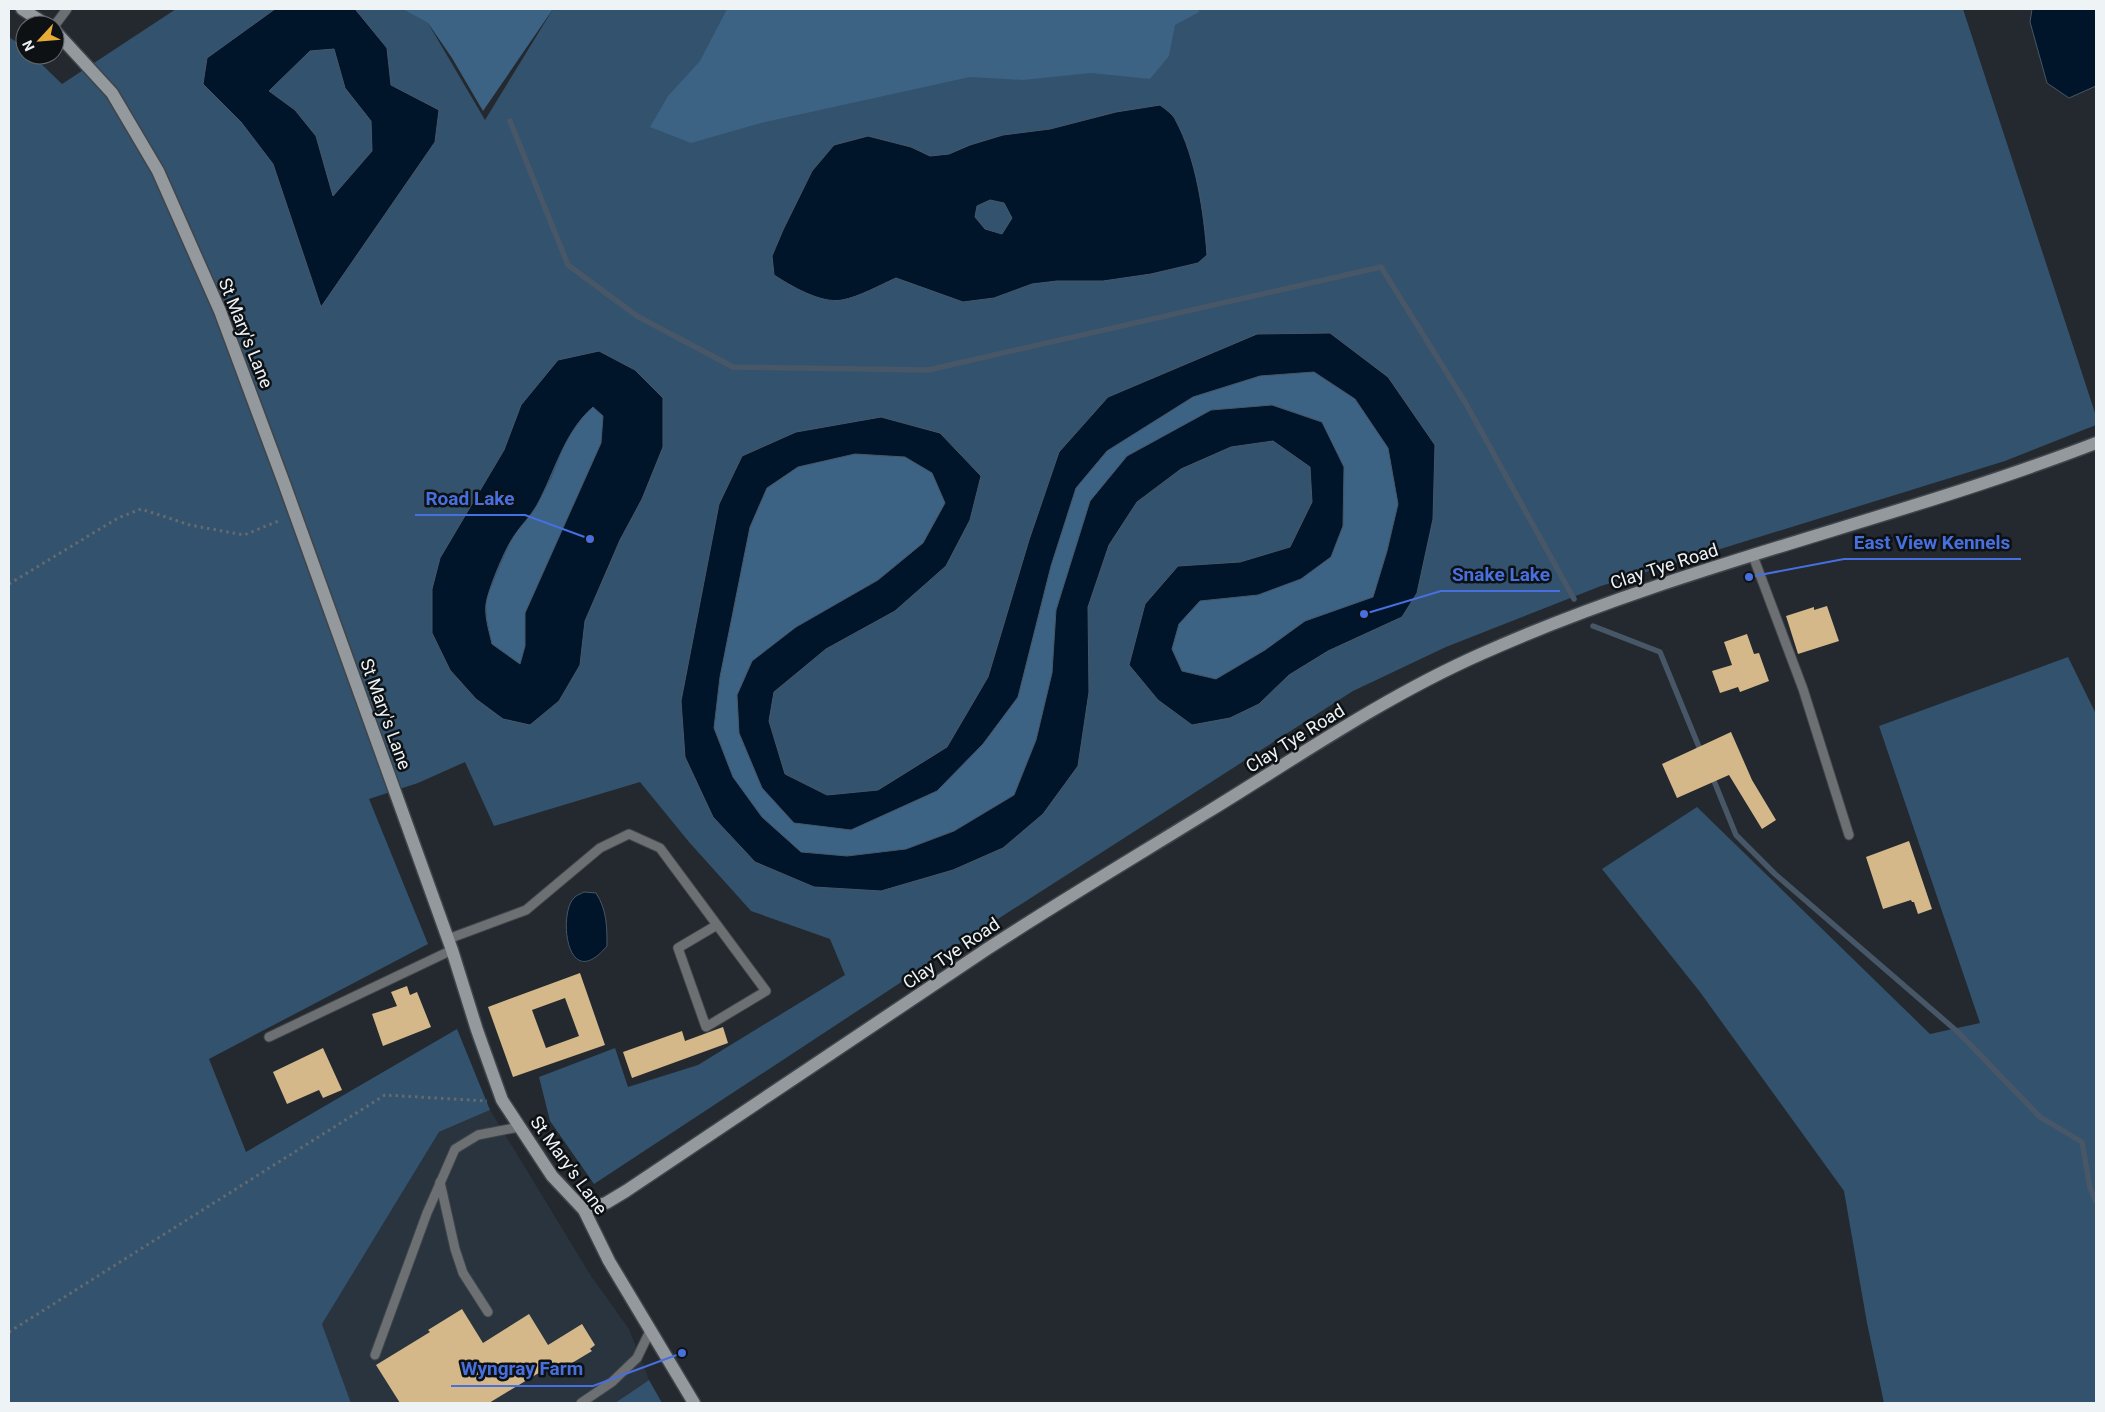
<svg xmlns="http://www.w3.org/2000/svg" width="2105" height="1412" font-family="Roboto,sans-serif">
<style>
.built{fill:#2a343e}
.green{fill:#33526d}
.forest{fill:#3c6284}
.water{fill:#00142a;stroke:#475767;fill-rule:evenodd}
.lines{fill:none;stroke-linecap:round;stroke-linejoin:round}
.stream{stroke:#475767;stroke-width:5.5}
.building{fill:#d4b889;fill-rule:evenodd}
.lane-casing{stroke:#3f454a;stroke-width:11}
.secondary-casing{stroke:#3f454a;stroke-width:15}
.path{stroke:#656a6f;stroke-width:3;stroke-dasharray:2.5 4;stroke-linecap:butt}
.lane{stroke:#6d7073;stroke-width:9}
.secondary{stroke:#94999e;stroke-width:12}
.labels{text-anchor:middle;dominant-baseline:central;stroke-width:5;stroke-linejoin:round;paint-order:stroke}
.street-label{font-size:18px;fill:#eef3f6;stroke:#0e1113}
.leader{fill:none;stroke:#476fde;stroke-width:2}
.callout-dot{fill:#476fde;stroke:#0e1113;stroke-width:2}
.callout-label{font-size:19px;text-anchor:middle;font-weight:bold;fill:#476fde;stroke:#0e1113;stroke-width:5;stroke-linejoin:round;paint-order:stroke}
</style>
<rect width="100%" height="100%" fill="#23292e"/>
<polygon class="built" points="490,1110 591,1276 629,1329 649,1380 615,1403 351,1403 322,1324 439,1132"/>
<g class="green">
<polygon points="176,9 405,9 428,23 485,120 553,9 1963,9 2096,416 2096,425 2005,461 1601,586 1446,647 1353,691 973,935 594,1184 550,1121 539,1077 615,1048 628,1087 698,1065 845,975 830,939 751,911 689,842 640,782 494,826 465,762 418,783 369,799 428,944 209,1059 246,1152 457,1029 490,1110 439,1132 322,1324 351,1403 9,1403 9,37 24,47 25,55 32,55 62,84"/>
<polygon points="2068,657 2096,714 2096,1403 1884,1403 1867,1323 1844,1191 1700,992 1602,869 1697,807 1930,1034 1980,1023 1879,726"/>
<polygon points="649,1380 662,1403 615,1403"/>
</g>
<g class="forest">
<polygon points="403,9 553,9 483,111 452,58 428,23"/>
<polygon points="727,9 1198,9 1199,12 1175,25 1169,56 1150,79 1091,73 1023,80 970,77 761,123 691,143 650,127 668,96 700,61"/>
<polygon points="1314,372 1355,399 1388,448 1398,504 1387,551 1373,597 1305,621 1265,650 1216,679 1182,671 1172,649 1179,624 1200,601 1258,595 1301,579 1331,557 1322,422 1127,456 1056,610 1052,673 1036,740 1014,795 954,831 906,849 847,856 801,852 762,817 733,777 714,728 720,677 750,527 767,488 798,467 855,454 905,457 932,473 945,503 923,543 878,580 796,627 752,661 739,733 762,788 794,823 937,791 982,744 1018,697 1051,566 1076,488 1107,451 1193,397 1260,376"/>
<polygon points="592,407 603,416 601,443 525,613 525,646 520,664 492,644 487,619 486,600 497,573 512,538 535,508 552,477 565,443 578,422"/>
</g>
<g class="water">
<path d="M275 9H355L387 48 391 85 439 110 435 142 321 307 273 164 241 122 203 84 207 58ZM334 49 345 88 371 121 372 151 333 196 316 136 295 110 269 91 310 51Z"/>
<polygon points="2032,9 2096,9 2096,86 2069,98 2047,83 2030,22"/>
<path d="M1160 105C1165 109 1173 114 1176 121 1196 158 1204 213 1207 255L1198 263 1151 274 1103 281H1057L1032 284 994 298 963 302 896 278C880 285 859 297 842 300 821 304 791 286 774 275L772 256 783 230 812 171 834 145 868 136 911 147 930 156 949 154 970 145 1003 135 1050 129 1116 112ZM990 200 1004 203 1012 218 1002 234 985 229 975 217 977 206Z"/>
<path d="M1330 333 1388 377 1435 445 1433 519 1417 593 1402 617 1328 651 1289 675 1259 704 1230 718 1192 725 1158 700 1129 665 1145 604 1178 566 1240 562 1290 547 1312 502 1310 467 1273 441 1231 447 1181 469 1137 502 1109 545 1088 607 1089 692 1078 766 1043 814 1003 848 953 870 881 891 814 887 755 862 713 817 685 757 681 701 719 504 742 456 796 432 881 417 940 433 981 476 970 520 946 566 895 611 826 649 774 692 769 721 785 774 827 795 878 790 947 747 988 677 1029 540 1059 452 1108 397 1257 334ZM1314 372 1355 399 1388 448 1398 504 1387 551 1373 597 1305 621 1265 650 1216 679 1182 671 1172 649 1179 624 1200 601 1258 595 1301 579 1331 557 1343 526 1344 467 1322 422 1272 405 1211 410 1127 456 1090 501 1056 610 1052 673 1036 740 1014 795 954 831 906 849 847 856 801 852 762 817 733 777 714 728 720 677 750 527 767 488 798 467 855 454 905 457 932 473 945 503 923 543 878 580 796 627 752 661 737 695 739 733 762 788 794 823 851 830 937 791 983 744 1018 697 1051 566 1076 488 1107 451 1193 397 1260 376Z"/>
<path d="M599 351 635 370 663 398V447L642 499 620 540 585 621 580 665 559 701 530 725 503 719 476 699 450 670 432 633V589L440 558 504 450 521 405 558 360ZM593 407 603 416 601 443 525 613V646L520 664 492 644C489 630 483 613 487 599 491 583 505 549 514 536 521 525 531 516 537 505 555 472 564 432 593 407Z"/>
<path d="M584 892 596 893C607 910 607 927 607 946 566 995 558 913 574 898 576 895 581 894 584 892Z"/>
</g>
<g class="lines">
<g class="stream">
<polyline points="510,121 568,265 637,316 733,367 928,370 1381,267 1465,402 1574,599"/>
<polyline points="1593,626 1660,652 1701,752"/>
<polyline points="1712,776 1736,835 1775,874 1959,1033 2040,1117 2082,1142 2090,1188 2096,1201"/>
</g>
</g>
<g class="building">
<polygon points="1827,606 1839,641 1798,654 1786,616 1814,607 1814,610"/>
<polygon points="1747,634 1754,654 1759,653 1769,681 1740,692 1738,687 1720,693 1712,671 1732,665 1724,642"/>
<polygon points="1731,732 1752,780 1776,820 1762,829 1729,775 1677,798 1662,764"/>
<polygon points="1909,841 1932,909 1918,914 1914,902 1912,902 1911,900 1883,909 1866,857"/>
<path d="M580 973 605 1045 513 1077 488 1007ZM565 998 579 1036 546 1048 532 1010Z"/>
<polygon points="407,986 410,995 417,992 431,1027 383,1046 372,1014 397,1006 391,992"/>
<polygon points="723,1027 728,1043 632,1078 623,1052 682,1031 685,1041"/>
<polygon points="323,1048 342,1090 323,1098 319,1090 287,1104 273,1072"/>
<polygon points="462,1309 483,1343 529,1314 548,1345 582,1324 595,1345 590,1349 592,1351 562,1369 561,1367 551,1373 547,1368 489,1403 400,1403 376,1365 430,1332 428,1330"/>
</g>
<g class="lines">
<defs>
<g id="lane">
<polyline points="55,25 67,9"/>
<polyline points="1753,556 1803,689 1849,835"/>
<polyline points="448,939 526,910 600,848 629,834 660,848 766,991 706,1027 678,948 717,925"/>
<polyline points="269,1037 452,950"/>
<polyline points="440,1182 455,1249 463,1273 488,1312"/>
<polyline points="375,1355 427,1213 455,1149 478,1135 519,1127"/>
<polyline points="581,1403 612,1382 637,1358 650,1331"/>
</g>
<g id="secondary">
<polyline points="22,9 47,25"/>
<polyline points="55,31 112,93 158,171 220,311 284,483 452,950 477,1030 502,1100 552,1176 584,1210 609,1261 694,1403"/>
<path d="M584 1210 606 1203 626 1191C747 1111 866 1029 987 949 1059 902 1133 858 1206 813 1296 758 1384 697 1481 654 1679 565 1894 521 2096 443"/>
</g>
</defs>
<use href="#lane" class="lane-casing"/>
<use href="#secondary" class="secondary-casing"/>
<g class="path">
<polyline points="9,584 118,518 141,509 190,525 244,535 281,520"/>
<polyline points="9,1332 385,1095 487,1101"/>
</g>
<use href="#lane" class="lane"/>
<use href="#secondary" class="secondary"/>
</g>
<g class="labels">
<g class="street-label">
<text transform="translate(246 333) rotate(68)">St Mary's Lane</text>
<text transform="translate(1664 566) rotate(-18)">Clay Tye Road</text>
<text transform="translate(386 714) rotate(70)">St Mary's Lane</text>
<text transform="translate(1295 738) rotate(-32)">Clay Tye Road</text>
<text transform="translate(951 953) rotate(-34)">Clay Tye Road</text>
<text transform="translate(569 1165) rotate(54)">St Mary's Lane</text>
</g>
</g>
<path class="leader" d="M590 539L525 515H415M1749 577L1844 559H2021M1364 614L1441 591H1560M682 1353L593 1386H451"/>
<g class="callout-dot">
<circle cx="590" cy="539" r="5"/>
<circle cx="1749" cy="577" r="5"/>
<circle cx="1364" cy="614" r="5"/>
<circle cx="682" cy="1353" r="5"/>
</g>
<g class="callout-label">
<text x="470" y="505">Road Lake</text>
<text x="1932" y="549">East View Kennels</text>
<text x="1501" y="581">Snake Lake</text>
<text x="522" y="1375">Wyngray Farm</text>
</g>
<rect width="2105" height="1412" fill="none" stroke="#eef3f6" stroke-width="20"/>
<g transform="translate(40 40) rotate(244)"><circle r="24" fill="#0e1113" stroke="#686b6e"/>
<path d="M0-4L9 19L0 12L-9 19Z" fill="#e6ac36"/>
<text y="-8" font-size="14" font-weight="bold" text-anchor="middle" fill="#eef3f6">N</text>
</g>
</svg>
